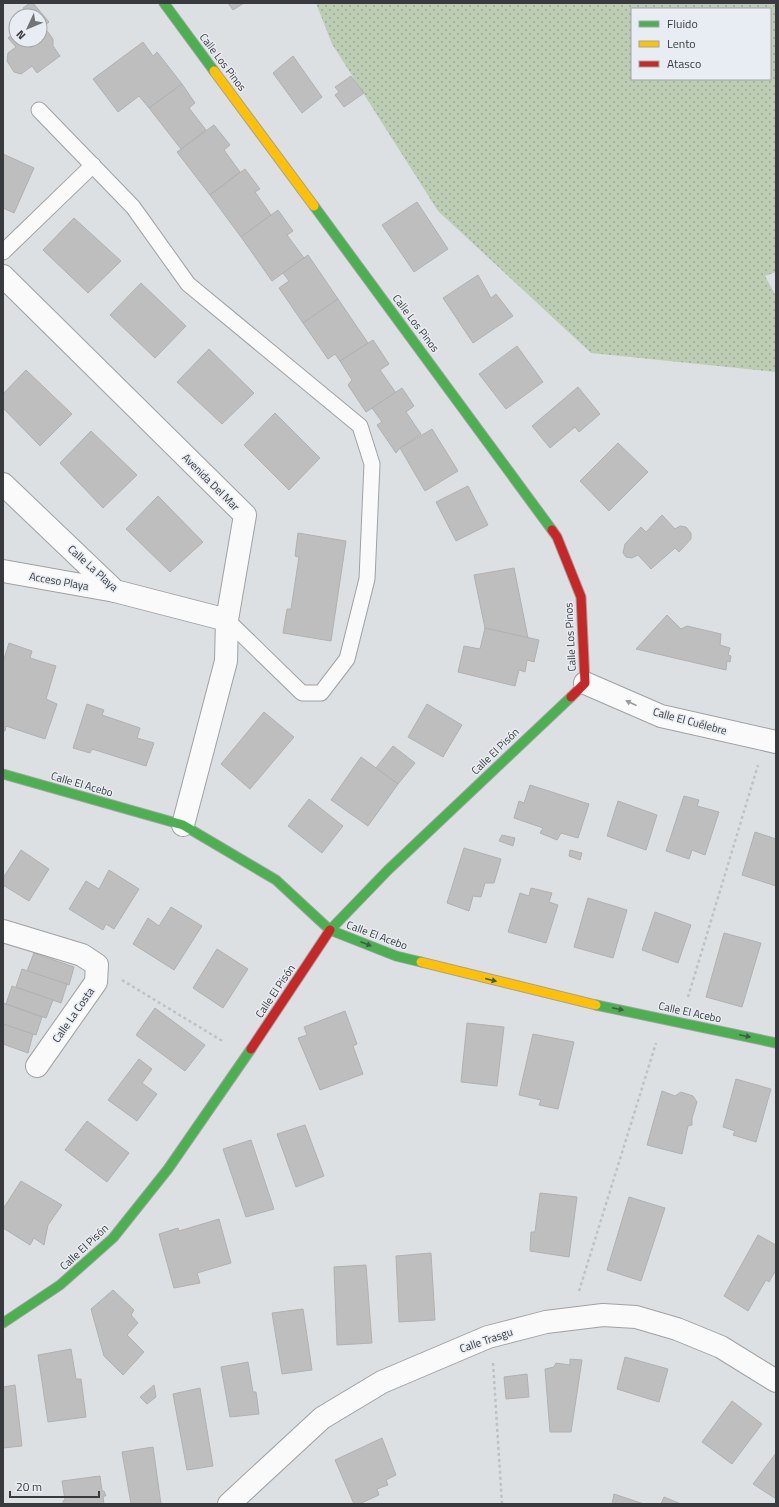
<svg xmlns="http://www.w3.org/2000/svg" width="779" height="1507" font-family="'Titillium Web',sans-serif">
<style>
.grass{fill:url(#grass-dots);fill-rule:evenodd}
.building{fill:#bebebe;stroke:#b0b1b0}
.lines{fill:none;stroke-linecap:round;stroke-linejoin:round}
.lane-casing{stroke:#9fa1a3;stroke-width:17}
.street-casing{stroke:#9fa1a3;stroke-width:24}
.fast-casing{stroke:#9fa1a3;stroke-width:11}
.slow-casing{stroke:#9fa1a3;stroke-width:11}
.jam-casing{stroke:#9fa1a3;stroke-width:11}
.path{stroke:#bfc1c2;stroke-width:2.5;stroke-dasharray:3 3;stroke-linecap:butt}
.lane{stroke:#fafafb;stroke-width:15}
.street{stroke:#fafafb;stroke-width:22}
.fast{stroke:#4caf50;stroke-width:9}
.slow{stroke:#ffc107;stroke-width:9}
.jam{stroke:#c62828;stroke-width:9}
.oneway{fill:#999a9c}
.oneway2{fill:#3e5d43}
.labels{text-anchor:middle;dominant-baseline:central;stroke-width:3;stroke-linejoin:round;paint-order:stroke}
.street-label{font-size:11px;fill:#383a3d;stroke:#e8edf3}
</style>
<defs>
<pattern id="grass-dots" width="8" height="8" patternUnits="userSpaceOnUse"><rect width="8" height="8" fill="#bccdb4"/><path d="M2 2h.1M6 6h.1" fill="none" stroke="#9aa794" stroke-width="1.8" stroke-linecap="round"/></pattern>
</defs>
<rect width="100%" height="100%" fill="#dde0e2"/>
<path class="grass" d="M316 3H776V272L765 276 776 296V372L591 353 438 211 332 44ZM632 9H770V79H632Z"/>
<g class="building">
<polygon points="30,3 33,3 49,22 41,28 48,32 53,39 53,46 60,56 37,73 32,66 21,74 14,72 7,61 8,53 16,47 8,38 16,31 16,40 40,40 40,16 29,16 23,8"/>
<polygon points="228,3 244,3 233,10"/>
<polygon points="143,42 153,56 157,52 182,84 149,108 139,96 118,112 93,79"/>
<polygon points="293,56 322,97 302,113 273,73"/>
<polygon points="351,76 364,93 344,107 335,95 339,92 335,87"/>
<polygon points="182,84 195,103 189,108 206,130 181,149 149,108"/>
<polygon points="214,125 230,145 224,150 240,172 210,195 177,152"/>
<polygon points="3,154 34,168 14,213 3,208"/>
<polygon points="245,169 260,189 255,192 271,215 241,237 210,195"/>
<polygon points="417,202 448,249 414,272 382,225"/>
<polygon points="278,210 293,231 287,235 304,258 272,281 241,237"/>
<polygon points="74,218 121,261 88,293 43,250"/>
<polygon points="308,255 338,299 303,323 279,288 289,281 283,273"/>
<polygon points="478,275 491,298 496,294 513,316 473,343 443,298"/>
<polygon points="141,283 186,326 155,358 110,315"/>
<polygon points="338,299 368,343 340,361 335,354 328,359 303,323"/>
<polygon points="373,340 389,364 380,370 396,393 366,412 348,385 352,380 340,361"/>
<polygon points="517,346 543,382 506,409 479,374"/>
<polygon points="209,349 254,393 222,424 177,382"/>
<polygon points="26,370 72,414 40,446 3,408 3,394"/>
<polygon points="578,387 600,414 579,432 575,427 550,448 532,426"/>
<polygon points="402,388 414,406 406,412 421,434 400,448 396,453 377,425 382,422 372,408"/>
<polygon points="275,413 320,458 289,490 244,445"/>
<polygon points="432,429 458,471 425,491 400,448"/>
<polygon points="91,431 137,475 103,508 60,463"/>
<polygon points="618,443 648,472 609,511 580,481"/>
<polygon points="468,486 488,525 456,541 436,502"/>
<polygon points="158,496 203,542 170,572 126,529"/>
<polygon points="662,515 675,529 680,526 686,527 691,533 691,539 679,552 675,548 651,569 638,555 632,558 626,557 623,553 625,544 641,527 646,532"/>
<polygon points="298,533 346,541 331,641 283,633 287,609 291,609 299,557 295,556"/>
<polygon points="514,568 528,638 485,628 474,575"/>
<polygon points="667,615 681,629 687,626 721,634 720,645 730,648 728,655 731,656 730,662 727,661 726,670 636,649"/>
<polygon points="485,628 539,640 534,662 527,660 525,672 519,670 515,686 458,672 464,646 480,649"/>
<polygon points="9,643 32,651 30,658 56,666 46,699 57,704 45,739 6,726 5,731 3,731 3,662"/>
<polygon points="87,704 104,710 102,715 140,728 137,738 154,743 146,766 92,749 90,753 73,748"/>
<polygon points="427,704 462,725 443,757 408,737"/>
<polygon points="264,712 294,737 250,789 221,764"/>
<polygon points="393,746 415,763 398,784 376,768"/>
<polygon points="361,757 398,784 368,826 331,800"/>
<polygon points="530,785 589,804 578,838 561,833 557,840 540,833 543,828 514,818 519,801 524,803"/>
<polygon points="684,796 699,800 697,806 719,812 705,855 692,850 689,859 666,851"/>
<polygon points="309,799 343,826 322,853 288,826"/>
<polygon points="618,801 657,815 646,850 607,836"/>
<polygon points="755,832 776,839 776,886 742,875"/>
<polygon points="502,835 515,838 513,846 499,841"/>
<polygon points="464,848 501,859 494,883 485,883 481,897 473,896 469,911 447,903"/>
<polygon points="21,850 49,869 29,901 3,885 3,878"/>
<polygon points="570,850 582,853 580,860 569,856"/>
<polygon points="109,870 139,889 114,929 106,924 103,930 69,909 86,881 99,889"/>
<polygon points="531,888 552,893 549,902 558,905 546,943 508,932 520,893 529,896"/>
<polygon points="588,898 627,910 613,958 574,947"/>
<polygon points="171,907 202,926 174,970 133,944 148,918 159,926"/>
<polygon points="655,912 691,925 678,963 642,950"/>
<polygon points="724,933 761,943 742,1007 706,997"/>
<polygon points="217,949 248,969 223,1008 193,988"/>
<polygon points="34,953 74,967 69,985 27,971"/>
<polygon points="22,969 67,984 61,1003 16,987"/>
<polygon points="12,986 53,1000 46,1018 6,1004"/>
<polygon points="3,1003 42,1017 36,1035 3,1024"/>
<polygon points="155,1008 205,1045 185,1071 136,1035"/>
<polygon points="345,1011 357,1044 353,1046 363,1074 320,1090 298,1038 307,1035 304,1027"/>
<polygon points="467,1023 504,1027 497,1086 461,1082"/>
<polygon points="3,1024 33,1034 28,1053 3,1044"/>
<polygon points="533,1034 574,1042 558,1109 539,1105 541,1100 519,1095"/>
<polygon points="139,1059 152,1069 142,1083 157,1094 137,1121 108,1100"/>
<polygon points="736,1079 771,1089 756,1142 733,1135 735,1131 723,1127"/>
<polygon points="662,1091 675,1096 681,1092 693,1096 697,1102 692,1118 692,1125 688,1126 682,1154 647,1145"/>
<polygon points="87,1121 129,1153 107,1182 65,1150"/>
<polygon points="305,1125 324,1176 296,1187 277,1134"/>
<polygon points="251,1140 274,1209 246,1217 223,1149"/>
<polygon points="21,1181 62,1205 48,1225 44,1245 34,1238 30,1245 3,1228 3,1209"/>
<polygon points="540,1193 577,1197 569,1257 530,1251 531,1232 535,1232"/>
<polygon points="629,1197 665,1208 641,1281 607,1270"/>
<polygon points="219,1219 231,1263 197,1273 200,1283 174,1288 159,1234 178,1228 179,1231"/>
<polygon points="758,1235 776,1245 776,1270 769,1282 766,1280 748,1311 724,1296"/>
<polygon points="431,1253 435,1320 399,1322 396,1256"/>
<polygon points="366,1265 372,1343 337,1345 334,1267"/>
<polygon points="113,1290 134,1310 131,1315 138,1323 127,1335 144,1352 123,1375 104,1356 91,1309"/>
<polygon points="303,1309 312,1370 282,1374 272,1313"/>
<polygon points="71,1349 76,1379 81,1379 86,1417 48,1422 38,1355"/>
<polygon points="625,1357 668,1369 659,1402 617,1389"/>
<polygon points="570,1359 582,1360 571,1432 550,1432 545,1369 554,1367 556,1363 570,1365"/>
<polygon points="248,1362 253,1392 256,1392 259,1414 230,1417 221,1367"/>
<polygon points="527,1374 529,1397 506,1399 504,1377"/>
<polygon points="15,1385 22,1446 3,1448 3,1387"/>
<polygon points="154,1385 156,1397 147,1404 140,1397"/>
<polygon points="200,1388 213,1466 187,1470 173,1394"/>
<polygon points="732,1401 762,1424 732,1464 702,1442"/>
<polygon points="382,1438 396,1475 386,1480 388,1485 377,1489 379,1495 359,1504 354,1504 335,1460"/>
<polygon points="153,1447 161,1504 131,1504 122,1452"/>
<polygon points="776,1453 776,1499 753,1484"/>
<polygon points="100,1476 102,1491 104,1491 106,1496 103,1496 104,1504 63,1504 63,1501 65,1500 62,1481"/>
<polygon points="614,1494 644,1504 612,1504"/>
<polygon points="664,1497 681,1504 661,1504"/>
</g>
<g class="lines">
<defs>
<g id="lane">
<polyline points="39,110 133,207 188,284 360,426 372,464 367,579 347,659 321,693 302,693 227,620"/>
<polyline points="3,252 93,165"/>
</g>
<g id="street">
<polyline points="3,276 245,515 227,620 226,661 183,825"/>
<polyline points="3,484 115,591 227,620"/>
<polyline points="3,571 115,591"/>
<polyline points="585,683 661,716 776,742"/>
<polyline points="3,931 82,955 97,965 96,982 37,1066"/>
<polyline points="229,1504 322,1418 382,1382 488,1337 546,1322 603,1315 636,1317 677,1329 721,1347 776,1381"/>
</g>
<g id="fast">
<polyline points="164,3 214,71"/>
<polyline points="314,206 552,530"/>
<polyline points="3,774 183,825 276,880 330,930 396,956 421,962"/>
<polyline points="330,930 388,870 571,697"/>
<polyline points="596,1005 776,1043"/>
<polyline points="3,1323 60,1285 113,1238 168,1169 251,1049"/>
</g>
<g id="slow">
<polyline points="214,71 314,206"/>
<polyline points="421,962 596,1005"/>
</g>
<g id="jam">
<polyline points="552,530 557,537 581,597 585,683 571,697"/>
<polyline points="251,1049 330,930"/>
</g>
</defs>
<use href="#lane" class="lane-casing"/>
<use href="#street" class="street-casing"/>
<use href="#fast" class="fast-casing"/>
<use href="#slow" class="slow-casing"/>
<use href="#jam" class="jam-casing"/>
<g class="path">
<polyline points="122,980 224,1042"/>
<polyline points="688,997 758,765"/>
<polyline points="579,1291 656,1043"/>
<polyline points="493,1363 502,1504"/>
</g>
<use href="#lane" class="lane"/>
<use href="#street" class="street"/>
<use href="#fast" class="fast"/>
<use href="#slow" class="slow"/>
<use href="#jam" class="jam"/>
</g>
<defs><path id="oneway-solid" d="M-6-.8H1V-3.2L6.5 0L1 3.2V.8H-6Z"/></defs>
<use class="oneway" href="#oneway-solid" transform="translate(631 703) rotate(-156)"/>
<g class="oneway2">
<use href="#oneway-solid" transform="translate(366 944) rotate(21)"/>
<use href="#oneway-solid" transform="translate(491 980) rotate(14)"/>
<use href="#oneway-solid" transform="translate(618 1009) rotate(12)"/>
<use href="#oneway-solid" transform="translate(745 1036) rotate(12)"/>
</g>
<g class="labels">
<g class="street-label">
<text transform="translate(223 62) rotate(53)">Calle Los Pinos</text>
<text transform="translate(416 323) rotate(53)">Calle Los Pinos</text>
<text transform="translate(211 482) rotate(45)">Avenida Del Mar</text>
<text transform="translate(93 568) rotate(42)">Calle La Playa</text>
<text transform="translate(59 581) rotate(10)">Acceso Playa</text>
<text transform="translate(570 637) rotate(-93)">Calle Los Pinos</text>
<text transform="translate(690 721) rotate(15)">Calle El Cuélebre</text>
<text transform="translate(495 751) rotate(-44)">Calle El Pisón</text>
<text transform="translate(82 784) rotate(16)">Calle El Acebo</text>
<text transform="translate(377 935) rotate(20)">Calle El Acebo</text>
<text transform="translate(275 991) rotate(-56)">Calle El Pisón</text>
<text transform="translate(690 1012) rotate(12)">Calle El Acebo</text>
<text transform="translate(73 1015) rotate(-55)">Calle La Costa</text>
<text transform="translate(84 1247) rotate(-43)">Calle El Pisón</text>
<text transform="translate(486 1340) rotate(-19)">Calle Trasgu</text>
</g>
</g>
<rect width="779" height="1507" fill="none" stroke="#383a3d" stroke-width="8"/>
<rect x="631" y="8" width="140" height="72" fill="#e8edf3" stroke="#a2a5aa"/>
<rect x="639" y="21" width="20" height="6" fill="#4caf50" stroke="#a2a5aa"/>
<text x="667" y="28" font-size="12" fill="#383a3d">Fluido</text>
<rect x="639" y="41" width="20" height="6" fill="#ffc107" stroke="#a2a5aa"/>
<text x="667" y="48" font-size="12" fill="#383a3d">Lento</text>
<rect x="639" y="61" width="20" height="6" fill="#c62828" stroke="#a2a5aa"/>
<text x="667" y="68" font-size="12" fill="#383a3d">Atasco</text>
<g transform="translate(28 28) rotate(226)"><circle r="19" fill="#e8edf3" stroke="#a2a5aa"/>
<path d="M0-3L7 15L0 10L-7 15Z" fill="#727477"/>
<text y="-6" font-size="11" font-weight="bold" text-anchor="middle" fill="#383a3d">N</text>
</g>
<path d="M10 1491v6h89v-6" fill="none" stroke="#383a3d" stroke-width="2"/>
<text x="16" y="1491" font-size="12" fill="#383a3d" stroke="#e8edf3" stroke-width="3" paint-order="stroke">20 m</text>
</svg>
